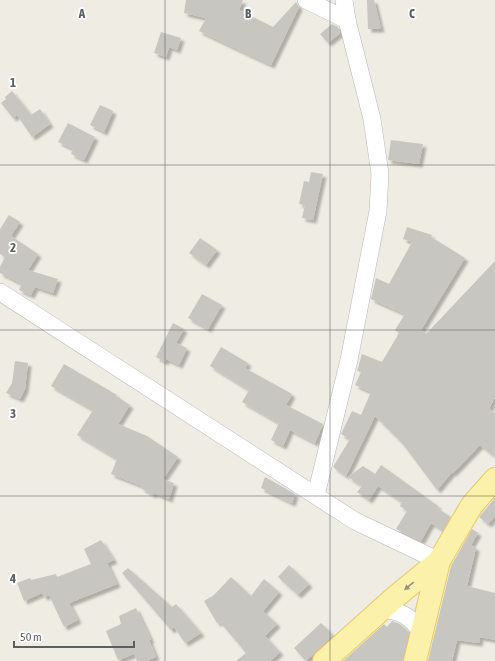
<svg xmlns="http://www.w3.org/2000/svg" width="495" height="661" font-family="'Asap Condensed',sans-serif">
<style>
.building{fill:#c8c6c0;filter:url(#shadow)}
.lines{fill:none;stroke-linecap:round;stroke-linejoin:round}
.minor-casing{stroke:#b6b9bd;stroke-width:18}
.primary-casing{stroke:#ecc95e;stroke-width:24}
.minor{stroke:#fff;stroke-width:17}
.primary{stroke:#fcf1aa;stroke-width:22}
.oneway{fill:#93927c}
.grid{fill:none;stroke:#5b5f63;stroke-width:1;stroke-opacity:0.55}
.grid-label{font-size:13px;text-anchor:middle;font-weight:bold;fill:#5b5f63;stroke:#fff;stroke-width:3.5;stroke-linejoin:round;paint-order:stroke}
</style>
<defs>
<filter id="shadow"><feDropShadow dx="3.5" dy="3.5" stdDeviation="1" flood-color="#0004"/></filter>
</defs>
<rect width="100%" height="100%" fill="#eeece3"/>
<g class="building">
<polygon points="186,0 243,0 239,10 273,27 296,2 299,7 271,65 199,31 206,18 184,13"/>
<polygon points="367,0 374,0 381,29 368,29"/>
<polygon points="332,24 338,27 340,33 328,43 320,34"/>
<polygon points="161,32 181,38 177,50 169,47 166,57 154,53"/>
<polygon points="12,91 31,115 40,109 50,124 32,137 17,115 13,118 1,103 6,99 5,97"/>
<polygon points="100,105 113,111 104,132 90,125"/>
<polygon points="68,123 95,137 84,160 71,154 73,149 58,142"/>
<polygon points="391,140 423,144 419,164 388,160"/>
<polygon points="311,172 323,174 313,220 302,218 305,205 299,204 304,181 309,182"/>
<polygon points="9,215 20,222 11,236 38,254 28,270 58,279 53,293 35,287 31,295 19,290 22,284 0,273 0,267 5,257 0,254 0,229"/>
<polygon points="407,227 432,235 431,237 465,258 421,330 426,334 495,261 495,397 489,409 495,413 495,457 480,445 453,473 452,472 437,490 402,443 375,416 346,476 333,467 350,439 341,434 352,411 361,415 371,392 355,385 361,372 357,371 362,354 382,362 399,333 395,330 405,314 371,299 376,278 389,284 412,242 403,239"/>
<polygon points="200,238 217,250 206,265 189,253"/>
<polygon points="202,294 222,305 208,329 188,318"/>
<polygon points="173,323 184,329 176,343 187,348 179,365 166,359 165,362 156,357"/>
<polygon points="221,347 248,363 245,368 292,394 286,405 323,424 315,443 290,430 283,446 271,440 279,423 242,402 249,390 210,366"/>
<polygon points="15,361 28,363 25,389 20,399 6,393 12,383"/>
<polygon points="64,364 117,395 116,396 130,405 118,424 147,436 178,457 163,479 174,483 169,499 154,493 153,495 141,488 142,486 111,474 117,459 77,435 93,410 51,386"/>
<polygon points="381,465 438,506 437,508 451,517 443,530 431,523 421,541 396,529 407,511 400,506 402,502 378,486 369,500 357,492 362,486 348,477 363,466 375,474"/>
<polygon points="265,477 295,494 292,503 261,488"/>
<polygon points="495,498 495,516 488,524 479,517"/>
<polygon points="472,529 478,533 471,545 476,548 467,586 495,593 495,640 480,637 479,643 457,640 452,661 428,661 451,566"/>
<polygon points="101,540 114,560 107,563 117,584 69,603 78,620 64,627 49,595 44,597 42,593 24,601 17,583 30,578 31,580 56,574 57,577 91,564 84,549"/>
<polygon points="289,565 309,584 298,595 278,577"/>
<polygon points="128,568 172,607 176,604 201,633 185,643 174,627 171,630 122,573"/>
<polygon points="231,577 251,596 264,579 279,592 263,611 277,624 265,636 280,652 270,661 236,661 246,653 220,622 217,623 204,601 214,595"/>
<polygon points="136,608 151,640 149,640 156,657 146,661 137,661 134,654 118,660 106,631 121,624 119,616"/>
<polygon points="392,621 400,624 409,632 403,661 343,661 384,624 387,627"/>
<polygon points="321,623 333,635 306,661 294,648"/>
</g>
<g class="lines">
<defs>
<g id="minor">
<polyline points="306,0 347,20"/>
<polyline points="0,292 355,521 439,561"/>
<polyline points="316,495 349,360 378,211 380,174 372,119 347,20 344,0"/>
<path d="M382 609C402 611 409 616 422 632"/>
</g>
<g id="primary">
<polyline points="324,661 393,599 439,561"/>
<polyline points="415,661 439,561 472,505 495,479"/>
</g>
</defs>
<use href="#minor" class="minor-casing"/>
<use href="#primary" class="primary-casing"/>
<use href="#minor" class="minor"/>
<use href="#primary" class="primary"/>
</g>
<defs><path id="oneway-solid" d="M-6-.8H1V-3.2L6.5 0L1 3.2V.8H-6Z"/></defs>
<use class="oneway" href="#oneway-solid" transform="translate(409 586) rotate(140)"/>
<path class="grid" d="M165 0V661M330 0V661M0 165H495M0 330H495M0 496H495"/>
<g class="grid-label">
<text x="82" y="18">A</text>
<text x="248" y="18">B</text>
<text x="412" y="18">C</text>
<text x="13" y="87">1</text>
<text x="13" y="252">2</text>
<text x="13" y="418">3</text>
<text x="13" y="583">4</text>
</g>
<path d="M14 641v6h120v-6" fill="none" stroke="#5b5f63" stroke-width="2"/>
<text x="20" y="641" font-size="12" fill="#5b5f63" stroke="#ffffff" stroke-width="3" paint-order="stroke">50 m</text>
</svg>
